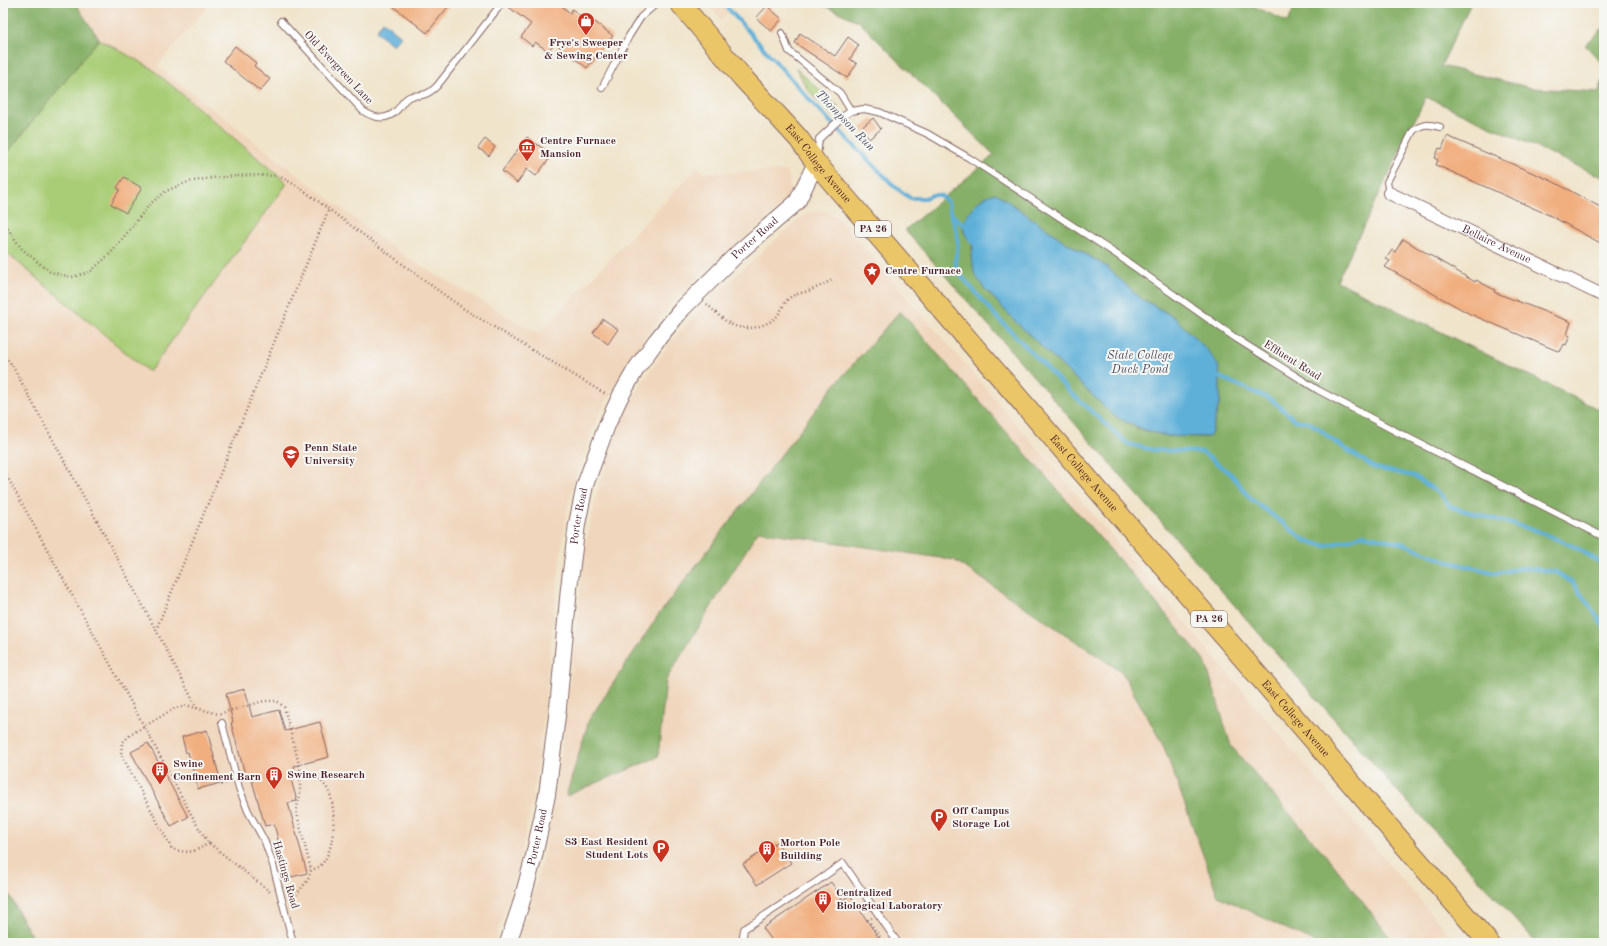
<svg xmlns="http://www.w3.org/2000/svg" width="1607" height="946" font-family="'Old Standard TT',serif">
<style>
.built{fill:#f0d6bc}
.green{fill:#a9cd76;stroke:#7a7650}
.forest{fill:#86b067;stroke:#686849;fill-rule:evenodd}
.water{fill:#5eb0d9;stroke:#546882}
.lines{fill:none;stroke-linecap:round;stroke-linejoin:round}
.stream{stroke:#5eb0d9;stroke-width:4}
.building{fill:#f1ae7e}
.service-casing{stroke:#846463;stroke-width:8}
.minor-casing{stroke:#846463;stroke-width:14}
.tertiary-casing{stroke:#846463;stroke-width:18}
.primary-casing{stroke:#846463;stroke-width:22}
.path{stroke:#846463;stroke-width:2.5;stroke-dasharray:1 3;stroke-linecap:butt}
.service{stroke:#fff;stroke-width:6}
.minor{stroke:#fff;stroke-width:12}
.tertiary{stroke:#fff;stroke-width:16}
.primary{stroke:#ebc669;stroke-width:20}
.labels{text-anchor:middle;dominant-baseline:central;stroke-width:4;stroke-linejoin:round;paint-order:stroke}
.shield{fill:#f6f6f2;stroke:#7e6067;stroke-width:1}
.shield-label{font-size:10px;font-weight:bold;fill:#4a1f2b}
.poi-label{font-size:11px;font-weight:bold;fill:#4a1f2b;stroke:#f6f6f2;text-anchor:start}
.street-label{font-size:11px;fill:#4a1f2b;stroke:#f6f6f2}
.water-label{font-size:12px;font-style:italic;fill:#515268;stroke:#f6f6f2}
</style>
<rect width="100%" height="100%" fill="#f6f6f2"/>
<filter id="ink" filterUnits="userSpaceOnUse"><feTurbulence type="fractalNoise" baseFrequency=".025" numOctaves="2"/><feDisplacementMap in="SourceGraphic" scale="8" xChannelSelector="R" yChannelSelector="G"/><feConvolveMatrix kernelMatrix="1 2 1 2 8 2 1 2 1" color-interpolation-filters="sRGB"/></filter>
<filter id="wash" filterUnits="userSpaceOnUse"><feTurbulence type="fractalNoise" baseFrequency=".012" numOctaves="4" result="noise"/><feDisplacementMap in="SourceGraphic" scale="16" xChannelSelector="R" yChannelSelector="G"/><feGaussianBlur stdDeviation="0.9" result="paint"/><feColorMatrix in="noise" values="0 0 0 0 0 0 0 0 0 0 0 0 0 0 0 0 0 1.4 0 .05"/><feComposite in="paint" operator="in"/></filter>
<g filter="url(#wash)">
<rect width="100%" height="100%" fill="#f0e4cb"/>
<g class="built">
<polygon points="3,3 211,3 157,66 399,253 538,334 698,167 705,173 786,171 789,176 790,192 784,204 703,272 665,311 636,351 613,388 595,423 574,482 567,511 560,557 542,730 532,802 517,871 495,943 3,943"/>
<polygon points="707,3 741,3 721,19"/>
<polygon points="821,210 833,214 847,228 1014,421 1456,943 517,943 533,895 548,837 561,752 574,649 584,553 596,495 616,434 638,389 671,342 713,296 782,234 805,215"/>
</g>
<g class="green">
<polygon points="99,39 151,68 286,182 286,185 149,372 3,250 3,158"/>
<polygon points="796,68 838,107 834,116 826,105 819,102 808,90"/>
</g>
<g class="forest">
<polygon points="3,3 75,3 99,39 3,158"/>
<path d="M818 3H1247L1288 22 1296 3H1471L1441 66 1532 88 1599 92 1604 77V178L1426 97 1337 281 1604 412V943H1537L1393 786 905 230 994 155 858 21ZM1064 241 1107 267 1140 298 1174 317 1220 400 1211 435 1207 437 1170 436 1150 432 1130 425 1096 398 995 300 984 288 972 256V243Z"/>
<polygon points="1604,27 1604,65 1585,45"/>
<polygon points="900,311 1136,579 1205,661 1231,746 1334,865 1394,943 1316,943 1218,896 1164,747 1122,672 954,560 758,531 666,680 658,757 566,796 589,720 659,614 833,387"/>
<polygon points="3,883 35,943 3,943"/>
</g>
<g class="water">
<polygon points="383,21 401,36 393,45 376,31"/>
<path d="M996 193 1064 241 1107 267 1140 298 1174 317 1208 351 1218 365 1220 377V400L1211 435 1208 437C1195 436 1182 437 1169 436 1149 433 1131 425 1113 415L1015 321 984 288 974 273 972 256 973 246 965 234 962 224C972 209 977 197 996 193Z"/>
</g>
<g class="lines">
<g class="stream">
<polyline points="723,3 817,108 894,186 910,198 925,198 932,195 940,195 948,202 950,212 962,224"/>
<polyline points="950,212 957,232 958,246 955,261 958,272 994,314 1071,393 1128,444 1154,450 1202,452 1231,474 1250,498 1306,541 1326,546 1364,535 1402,543 1449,562 1496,573 1522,568 1537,569 1556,572 1573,583 1604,626"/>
<polyline points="1220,377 1272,400 1295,420 1308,422 1317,427 1335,442 1375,468 1414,476 1440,494 1451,507 1538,531 1577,548 1604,565"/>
</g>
</g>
<g id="blocks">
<g class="building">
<polygon points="389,3 451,3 427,33"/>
<polygon points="506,3 558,3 570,13 572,9 589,23 591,19 613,36 587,68 555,43 548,51 535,42 532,46 521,37 531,24 506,5"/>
<polygon points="767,6 782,19 771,31 756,18"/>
<polygon points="800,33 835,56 848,37 859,45 850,59 857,64 847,78 795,43"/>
<polygon points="235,46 256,63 254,66 270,79 260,91 223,61"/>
<polygon points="873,118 881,129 869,139 861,128"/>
<polygon points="1447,136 1552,181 1604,209 1604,245 1549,215 1436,165 1438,160 1435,158 1439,148 1442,149"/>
<polygon points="527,137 552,155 536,176 527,169 517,183 502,171"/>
<polygon points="485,139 495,147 489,156 478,148"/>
<polygon points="124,177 142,188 126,213 111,204 120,189 117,188"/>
<polygon points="1403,239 1475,282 1476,280 1495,290 1494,292 1571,322 1567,335 1570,336 1566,345 1564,344 1560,352 1470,314 1385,267 1390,261 1386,259 1392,250 1395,252"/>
<polygon points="603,319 618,329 608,344 593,333"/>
<polygon points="245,689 252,717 279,710 285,731 320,722 329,757 294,766 295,770 289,772 297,801 288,803 307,873 288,878 274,824 265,826 251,777 246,778 231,723 233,722 226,694"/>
<polygon points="207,730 221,783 198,789 188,752 186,753 182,737"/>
<polygon points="148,743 188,817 171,826 131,752"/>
<polygon points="777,842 791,863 757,885 743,864"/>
<polygon points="831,882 843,900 850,895 882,943 774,943 763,928"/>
</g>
</g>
</g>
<g filter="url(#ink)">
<use href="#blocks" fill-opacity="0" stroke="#846463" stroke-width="1"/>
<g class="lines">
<defs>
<g id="service">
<path d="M281 21 363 111C374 118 386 122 397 110 401 106 403 100 409 97 413 95 417 96 422 95 428 94 433 90 437 86L502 3"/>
<polyline points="782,33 789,51 840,93 851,111"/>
<polyline points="602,88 629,36 641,17 657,3"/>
<polyline points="817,156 819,139 842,117 851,111 864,109 879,112 928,134 969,158 1116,254 1237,339 1318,390 1397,432 1604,537"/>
<path d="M1389 193 1387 182 1413 131C1423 123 1428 124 1440 127"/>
<polyline points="222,723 239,788 248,811 265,842 273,865 293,943"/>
<polyline points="742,943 744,929 816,882 843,863 898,943"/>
</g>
<g id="minor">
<path id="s1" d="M1389 193 1604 296"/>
</g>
<g id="tertiary">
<path id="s2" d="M508 943 521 904 534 856 547 795 558 708 569 588 577 524 585 485 607 425 620 397 636 369 656 341 682 309 739 252 797 202 816 163"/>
</g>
<g id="primary">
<path id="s3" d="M680 3 742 77 799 139 816 163 844 196 1489 943"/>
</g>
</defs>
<use href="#service" class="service-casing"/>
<use href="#minor" class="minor-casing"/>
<use href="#tertiary" class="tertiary-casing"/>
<use href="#primary" class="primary-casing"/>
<g class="path">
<polyline points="3,222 22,249 50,272 72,277 90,272 111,253 150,204 166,191 188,182 211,178 250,175 279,176 299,187 432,286 464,309 607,395"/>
<path d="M707 304C722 319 734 332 757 327 763 325 769 323 774 319 781 314 782 305 788 299 795 293 804 293 811 290 819 287 826 283 834 279"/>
<path d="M3 353 12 365C74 479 137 593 197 708"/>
<polyline points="3,469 144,726 198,827 209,843 270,892"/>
<polyline points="156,630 329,209"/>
<path d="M300 776 318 777C322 782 327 787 329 792 337 810 335 853 320 866 318 868 314 869 311 870"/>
<polyline points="218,784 218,785 230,782"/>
<path d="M209 843C195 852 189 854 172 849L121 754 122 743 130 735 175 708 189 706 218 714 264 701H277L284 707 300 768V795L296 810 311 870 308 880 291 901"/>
<polyline points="872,918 868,920 884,943"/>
</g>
<use href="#service" class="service"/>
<use href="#minor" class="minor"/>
<use href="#tertiary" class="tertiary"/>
<use href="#primary" class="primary"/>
</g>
</g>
<defs>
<symbol id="shop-pin" viewBox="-11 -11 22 30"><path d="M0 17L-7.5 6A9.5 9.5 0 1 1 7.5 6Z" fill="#c8321e" stroke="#f6f6f2"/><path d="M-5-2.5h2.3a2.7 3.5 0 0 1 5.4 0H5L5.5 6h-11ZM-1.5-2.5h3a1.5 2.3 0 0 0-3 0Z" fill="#fff"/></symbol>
<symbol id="museum-pin" viewBox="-11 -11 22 30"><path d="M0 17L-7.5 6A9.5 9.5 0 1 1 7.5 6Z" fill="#c8321e" stroke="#f6f6f2"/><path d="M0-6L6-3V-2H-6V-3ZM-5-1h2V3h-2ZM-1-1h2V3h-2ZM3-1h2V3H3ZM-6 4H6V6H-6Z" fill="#fff"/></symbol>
<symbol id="sight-pin" viewBox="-11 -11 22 30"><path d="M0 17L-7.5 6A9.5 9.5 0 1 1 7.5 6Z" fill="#c8321e" stroke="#f6f6f2"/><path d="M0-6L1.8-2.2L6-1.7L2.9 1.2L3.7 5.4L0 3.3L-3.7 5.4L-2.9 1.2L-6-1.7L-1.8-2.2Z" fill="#fff"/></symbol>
<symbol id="university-pin" viewBox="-11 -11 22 30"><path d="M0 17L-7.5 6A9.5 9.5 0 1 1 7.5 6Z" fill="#c8321e" stroke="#f6f6f2"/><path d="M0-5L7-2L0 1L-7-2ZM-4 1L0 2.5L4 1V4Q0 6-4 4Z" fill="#fff"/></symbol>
<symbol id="building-pin" viewBox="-11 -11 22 30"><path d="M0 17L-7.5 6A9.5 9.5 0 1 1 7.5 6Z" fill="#c8321e" stroke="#f6f6f2"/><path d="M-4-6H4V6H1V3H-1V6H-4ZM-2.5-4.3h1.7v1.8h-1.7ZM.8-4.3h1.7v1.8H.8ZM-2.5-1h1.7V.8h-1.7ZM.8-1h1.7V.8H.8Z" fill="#fff"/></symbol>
<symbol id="parking-pin" viewBox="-11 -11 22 30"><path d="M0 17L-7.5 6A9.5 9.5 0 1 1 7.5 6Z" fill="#c8321e" stroke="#f6f6f2"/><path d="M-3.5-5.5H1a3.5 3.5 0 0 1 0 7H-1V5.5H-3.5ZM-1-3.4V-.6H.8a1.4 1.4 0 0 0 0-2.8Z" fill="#fff"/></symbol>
</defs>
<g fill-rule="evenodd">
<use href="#shop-pin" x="576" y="11" width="20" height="27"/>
<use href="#museum-pin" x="517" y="137" width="20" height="27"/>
<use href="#sight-pin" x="862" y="261" width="20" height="27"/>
<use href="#university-pin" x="281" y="444" width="20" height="27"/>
<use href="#building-pin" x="150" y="760" width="20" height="27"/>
<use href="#building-pin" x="264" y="765" width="20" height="27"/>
<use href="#parking-pin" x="929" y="807" width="20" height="27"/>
<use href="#parking-pin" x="651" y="838" width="20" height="27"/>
<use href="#building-pin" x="757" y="839" width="20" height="27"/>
<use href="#building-pin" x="813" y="889" width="20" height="27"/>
</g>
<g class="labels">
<g class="shield">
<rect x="855" y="221" width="36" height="16" rx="3"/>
<rect x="1191" y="611" width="36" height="16" rx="3"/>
</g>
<g class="shield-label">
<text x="873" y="229">PA 26</text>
<text x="1209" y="619">PA 26</text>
</g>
<g class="poi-label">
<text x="586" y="43" text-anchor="middle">Frye's Sweeper<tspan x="586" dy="13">&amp; Sewing Center</tspan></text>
<text x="540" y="141">Centre Furnace<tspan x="540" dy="13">Mansion</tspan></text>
<text x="885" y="271">Centre Furnace</text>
<text x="304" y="448">Penn State<tspan x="304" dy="13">University</tspan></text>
<text x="173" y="764">Swine<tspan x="173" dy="13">Confinement Barn</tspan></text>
<text x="287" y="775">Swine Research</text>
<text x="952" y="811">Off Campus<tspan x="952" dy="13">Storage Lot</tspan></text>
<text x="648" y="842" text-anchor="end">83 East Resident<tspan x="648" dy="13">Student Lots</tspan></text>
<text x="780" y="843">Morton Pole<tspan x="780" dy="13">Building</tspan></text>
<text x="836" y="893">Centralized<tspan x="836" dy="13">Biological Laboratory</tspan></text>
</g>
<g class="street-label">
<text transform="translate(338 68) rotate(47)">Old Evergreen Lane</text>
<text stroke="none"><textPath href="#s3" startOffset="212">East College Avenue</textPath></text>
<text stroke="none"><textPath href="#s2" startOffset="770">Porter Road</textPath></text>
<text stroke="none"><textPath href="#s1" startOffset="119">Bellaire Avenue</textPath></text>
<text transform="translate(1292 361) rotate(32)">Effluent Road</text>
<text stroke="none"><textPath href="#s3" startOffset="620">East College Avenue</textPath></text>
<text stroke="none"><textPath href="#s2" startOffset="434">Porter Road</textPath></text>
<text stroke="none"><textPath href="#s3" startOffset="944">East College Avenue</textPath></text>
<text stroke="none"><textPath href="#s2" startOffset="110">Porter Road</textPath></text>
<text transform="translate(285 875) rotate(74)">Hastings Road</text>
</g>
<g class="water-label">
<text transform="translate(845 121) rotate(46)">Thompson Run</text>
<text x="1140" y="356">State College<tspan x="1140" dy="14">Duck Pond</tspan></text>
</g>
</g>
<rect width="1607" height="946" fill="none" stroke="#f6f6f2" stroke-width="16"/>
</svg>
